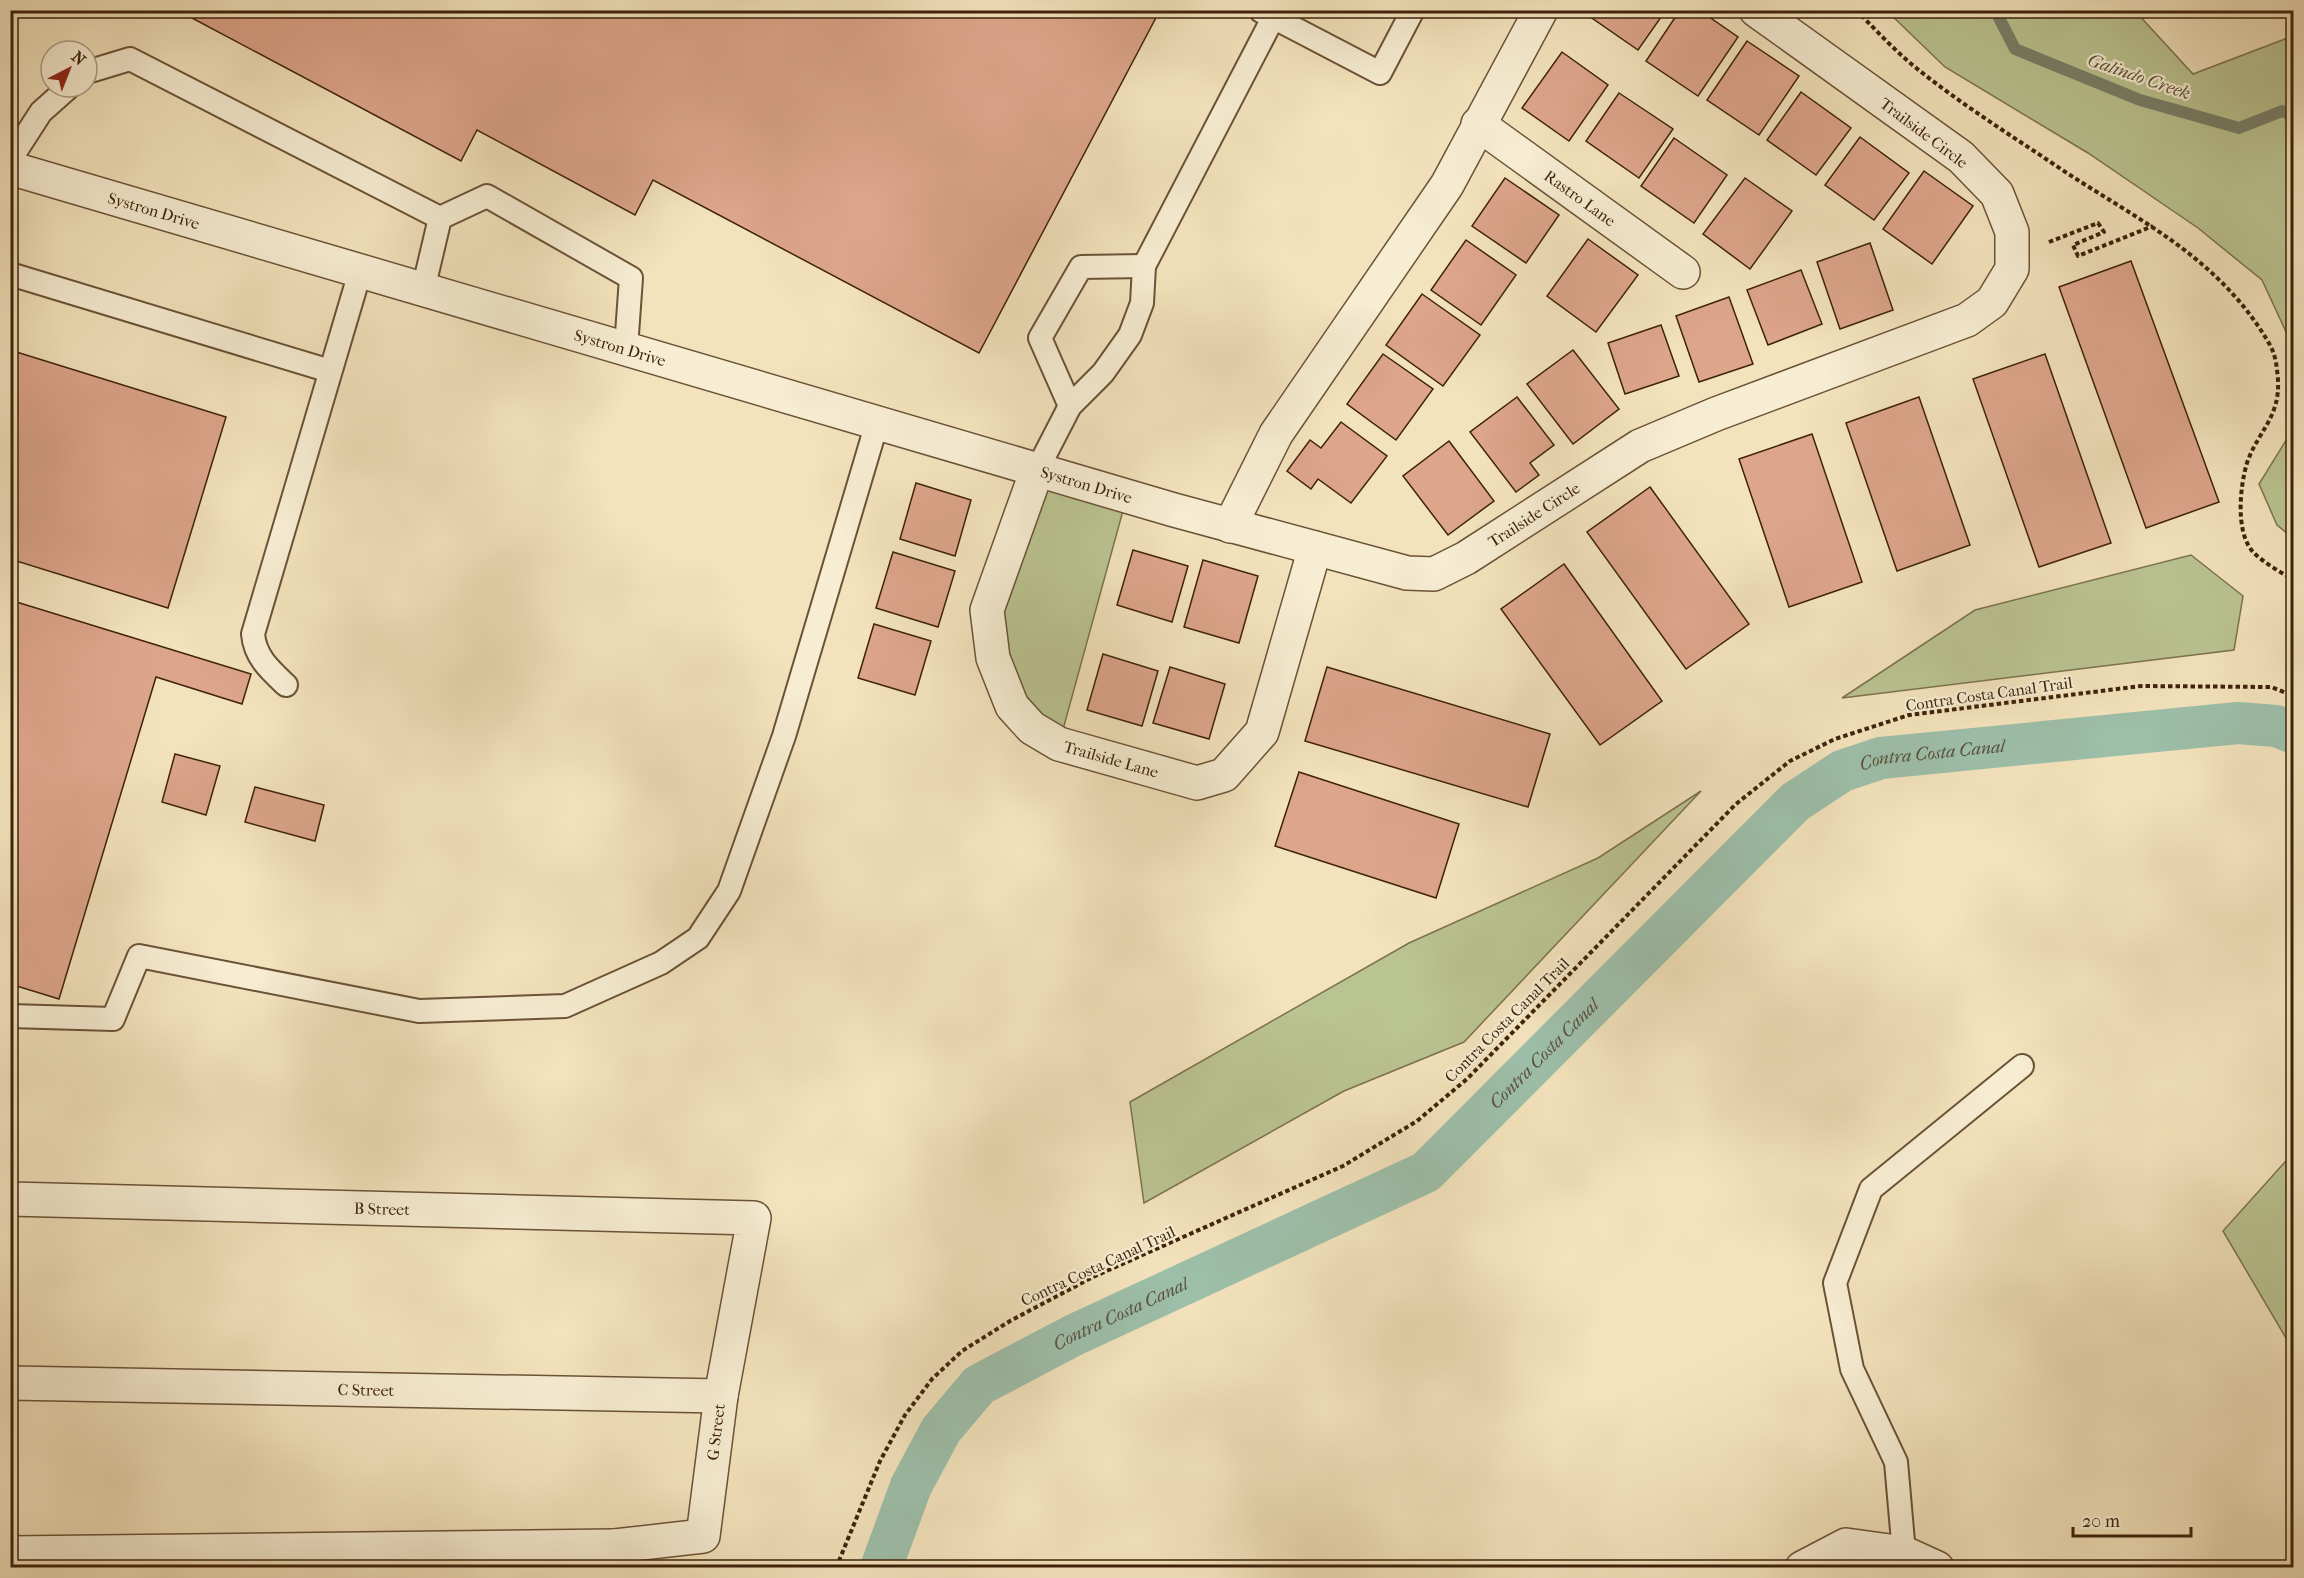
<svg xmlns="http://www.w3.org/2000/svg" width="2304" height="1578" font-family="'IM FELL French Canon',serif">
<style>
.green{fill:#bac491;stroke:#7c734e;stroke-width:1.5}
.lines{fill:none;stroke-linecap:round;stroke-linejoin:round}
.stream{stroke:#77806a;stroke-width:12}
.canal{stroke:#9dbfaa;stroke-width:42}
.building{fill:#dda58a;stroke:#3e220b;stroke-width:1.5}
.service-casing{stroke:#6b5237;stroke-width:26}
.minor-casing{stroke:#6b5237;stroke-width:36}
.path{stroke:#3e220b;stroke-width:4;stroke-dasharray:4.5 3;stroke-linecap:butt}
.service{stroke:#f7edd3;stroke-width:22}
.minor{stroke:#f7edd3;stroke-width:33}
.labels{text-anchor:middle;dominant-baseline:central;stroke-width:4.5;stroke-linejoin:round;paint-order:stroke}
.street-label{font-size:16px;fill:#3e220b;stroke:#f7edd3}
.water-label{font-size:18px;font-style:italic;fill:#5a513b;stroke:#f7edd3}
</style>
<rect width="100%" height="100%" fill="#f3e3bc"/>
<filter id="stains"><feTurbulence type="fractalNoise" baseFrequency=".00333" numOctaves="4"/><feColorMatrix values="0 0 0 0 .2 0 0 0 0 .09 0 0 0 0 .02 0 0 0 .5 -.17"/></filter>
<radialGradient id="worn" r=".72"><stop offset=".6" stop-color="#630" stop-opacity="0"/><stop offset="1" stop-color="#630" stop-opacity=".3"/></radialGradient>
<g class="green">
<polygon points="1887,11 2135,11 2193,74 2293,36 2293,347 2262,280 2198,228 2088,153 1945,67"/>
<polygon points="2293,429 2293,538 2277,525 2259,484"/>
<polygon points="1037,470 1127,496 1059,744 993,658"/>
<polygon points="2191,555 2243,596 2234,650 1842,698 1975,610"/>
<polygon points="1701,791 1464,1042 1344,1091 1144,1203 1130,1102 1409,943 1598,858"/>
<polygon points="2293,1153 2293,1350 2223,1231"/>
</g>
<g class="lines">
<polyline class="stream" points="1995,10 2015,49 2140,100 2239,128 2282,111 2294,116"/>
<path class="canal" id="s1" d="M881 1568 911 1486 941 1430 979 1385 1074 1335 1426 1172 1795 802 1842 771 1881 758 2238 723 2276 726 2294 733"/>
</g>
<g class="building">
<polygon points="177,10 1160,10 979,353 653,180 635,215 477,130 461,161"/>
<polygon points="1593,10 1666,10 1638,50 1589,16"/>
<polygon points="1680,10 1699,10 1738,37 1698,96 1646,61"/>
<polygon points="1747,41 1799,76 1759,135 1707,100"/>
<polygon points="1562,52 1608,85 1569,141 1522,108"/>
<polygon points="1801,92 1851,128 1816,175 1767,140"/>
<polygon points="1619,93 1673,129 1639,178 1586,141"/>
<polygon points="1860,137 1909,173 1874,220 1825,185"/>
<polygon points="1674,138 1727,175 1694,223 1641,186"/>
<polygon points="1924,171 1973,206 1932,264 1883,229"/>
<polygon points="1505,178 1559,215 1526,263 1472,226"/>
<polygon points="1745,178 1792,211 1750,269 1703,234"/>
<polygon points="1588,239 1638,275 1596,332 1547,296"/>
<polygon points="1466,240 1516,275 1481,325 1431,290"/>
<polygon points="1870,243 1893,310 1840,329 1817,262"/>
<polygon points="2131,261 2219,502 2146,528 2059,287"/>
<polygon points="1801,270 1822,324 1768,345 1747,290"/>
<polygon points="1422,294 1480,335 1443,386 1386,345"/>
<polygon points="1729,297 1753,364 1699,382 1676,316"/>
<polygon points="1661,325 1679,376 1625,394 1608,343"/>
<polygon points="10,350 226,417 168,608 10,559"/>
<polygon points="1573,350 1619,409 1573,444 1527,384"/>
<polygon points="1383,354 1433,389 1396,440 1347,404"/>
<polygon points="2045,354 2111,543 2039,567 1973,379"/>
<polygon points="1517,397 1554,445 1530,463 1539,475 1516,492 1470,432"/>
<polygon points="1919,397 1970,545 1897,571 1846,423"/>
<polygon points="1341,422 1387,456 1351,503 1318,479 1311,489 1287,471 1310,440 1321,448"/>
<polygon points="1812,434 1862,582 1789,607 1739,459"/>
<polygon points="1449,441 1494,501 1448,535 1403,476"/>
<polygon points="916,483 971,500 955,556 900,539"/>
<polygon points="1650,487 1749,624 1686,669 1587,532"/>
<polygon points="1133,550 1188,566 1172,622 1117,605"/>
<polygon points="893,552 955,571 938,627 876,608"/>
<polygon points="1203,560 1258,576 1239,643 1184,627"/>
<polygon points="1564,564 1662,701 1600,745 1501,609"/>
<polygon points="10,600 251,674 242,704 156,677 59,999 10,984"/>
<polygon points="874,624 931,641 915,695 858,678"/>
<polygon points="1103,654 1158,671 1142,726 1087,710"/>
<polygon points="1170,667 1225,684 1209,739 1153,723"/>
<polygon points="1327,667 1550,734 1528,807 1305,741"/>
<polygon points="175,754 220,766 206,815 162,802"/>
<polygon points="1299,772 1459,824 1436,898 1275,846"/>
<polygon points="255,787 324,805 315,841 245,822"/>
</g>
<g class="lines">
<defs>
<g id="service">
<polyline points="1261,11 1380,73 1413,10"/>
<polyline points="87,72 130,59 440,218"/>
<polyline points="10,160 41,112 69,87"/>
<polyline points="10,274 330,371"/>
<polyline points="423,290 440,218 487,196 631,278 626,348"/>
<polyline points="1070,406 1040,338 1081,267 1144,266"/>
<polyline points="1037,470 1070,406 1103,373 1130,335 1142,303 1144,266 1273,18"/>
<path d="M286 685C270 670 255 657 253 634L360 272"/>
<polyline points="10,1016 113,1019 139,956 419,1011 565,1006 661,963 698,938 729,891 784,736 877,423"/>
<polyline points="1904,1553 1896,1462 1852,1369 1835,1283 1871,1189 2022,1066"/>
</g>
<g id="minor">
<path id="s2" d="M1478 124 1683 272"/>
<path id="s3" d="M10 168 1174 510 1407 573 1434 574 1466 558 1640 446 1716 414 1967 320 1992 302 2012 269V232L1997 194 1961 157 1756 10"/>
<path id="s4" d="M1037 470 987 610 993 658 1012 706 1032 728 1059 744 1197 783 1224 775 1262 732 1315 548"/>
<polyline points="1230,526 1276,434 1447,185 1541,10"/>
<path id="s5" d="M10 1199 754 1218 721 1396 703 1536 615 1546 607 1568"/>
<path id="s6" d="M10 1383 721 1396"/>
<polyline points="10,1553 615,1546"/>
<polyline points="1802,1568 1846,1545 1904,1553 1937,1568"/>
</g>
</defs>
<use href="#service" class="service-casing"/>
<use href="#minor" class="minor-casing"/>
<g class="path">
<path d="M1856 10C1875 29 1894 50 1915 67 1957 101 2004 131 2049 161 2132 218 2217 253 2270 345 2276 356 2277 368 2278 380 2280 418 2258 431 2247 463 2240 486 2235 532 2253 552 2264 563 2280 572 2294 580"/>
<polyline points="2049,242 2098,223 2104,232 2073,245 2078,256 2153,226"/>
<polyline points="836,1568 880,1461 905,1415 932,1379 962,1351 1010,1321 1093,1277 1343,1166 1417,1121 1467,1079 1736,804 1790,761 1835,739 1909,715 2141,686 2271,687 2294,696"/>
</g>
<use href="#service" class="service"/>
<use href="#minor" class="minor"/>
</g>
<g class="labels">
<g class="street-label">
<text transform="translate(1924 133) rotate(37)">Trailside Circle</text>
<text stroke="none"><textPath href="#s2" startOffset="126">Rastro Lane</textPath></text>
<text stroke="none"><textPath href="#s3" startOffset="150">Systron Drive</textPath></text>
<text stroke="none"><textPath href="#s3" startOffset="636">Systron Drive</textPath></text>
<text stroke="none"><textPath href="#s3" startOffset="1122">Systron Drive</textPath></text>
<text stroke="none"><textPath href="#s3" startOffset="1598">Trailside Circle</textPath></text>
<text transform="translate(1989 694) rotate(-8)">Contra Costa Canal Trail</text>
<text stroke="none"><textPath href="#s4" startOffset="364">Trailside Lane</textPath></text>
<text transform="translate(1507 1020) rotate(-45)">Contra Costa Canal Trail</text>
<text stroke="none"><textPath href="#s5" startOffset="372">B Street</textPath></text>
<text transform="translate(1098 1266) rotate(-25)">Contra Costa Canal Trail</text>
<text stroke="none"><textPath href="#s6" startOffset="356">C Street</textPath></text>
<text transform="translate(716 1432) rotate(-83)">G Street</text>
</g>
<g class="water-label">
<text transform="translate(2139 77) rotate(19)">Galindo Creek</text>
<text stroke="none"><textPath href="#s1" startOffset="1376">Contra Costa Canal</textPath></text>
<text stroke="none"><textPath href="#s1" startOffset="872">Contra Costa Canal</textPath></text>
<text stroke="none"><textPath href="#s1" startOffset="368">Contra Costa Canal</textPath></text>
</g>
</g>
<rect width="2304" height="1578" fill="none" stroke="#f3e3bc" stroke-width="36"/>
<rect x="12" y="12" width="2280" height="1554" fill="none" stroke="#3e220b" stroke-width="3"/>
<rect x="18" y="18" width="2268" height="1542" fill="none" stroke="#3e220b" stroke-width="1.5"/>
<g transform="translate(69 69) rotate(42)"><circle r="28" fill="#f7edd3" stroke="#ad9c83" stroke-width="1.5"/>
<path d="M0-4.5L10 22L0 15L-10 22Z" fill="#8f2418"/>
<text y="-9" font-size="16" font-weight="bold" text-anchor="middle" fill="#3e220b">N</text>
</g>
<path d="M2073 1527v9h118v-9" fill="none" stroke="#3e220b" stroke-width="3"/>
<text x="2082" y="1527" font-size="18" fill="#3e220b" stroke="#f7edd3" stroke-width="4.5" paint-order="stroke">20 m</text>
<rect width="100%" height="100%" filter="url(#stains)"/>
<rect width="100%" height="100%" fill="url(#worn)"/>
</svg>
